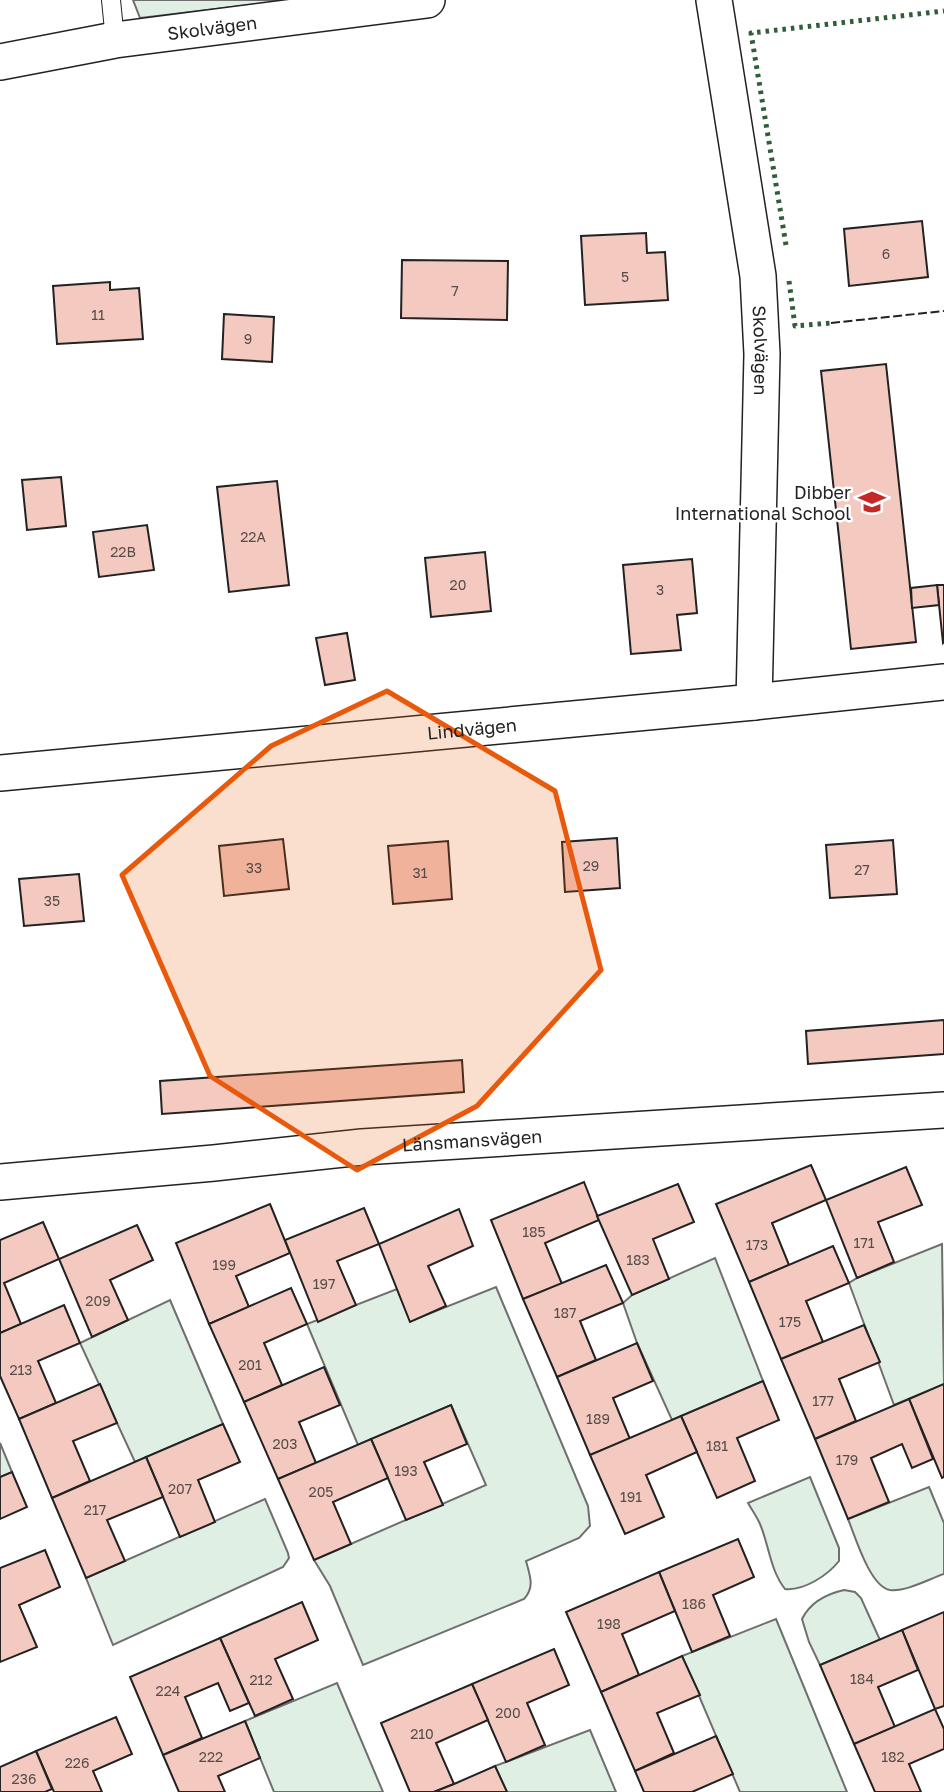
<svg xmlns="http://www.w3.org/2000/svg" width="944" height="1792" font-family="'Golos Text',sans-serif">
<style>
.green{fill:#e0efe3;stroke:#6f6f6f;stroke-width:2}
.building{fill:#f3c9c0;stroke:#222;stroke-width:2}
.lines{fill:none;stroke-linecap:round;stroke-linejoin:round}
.lane-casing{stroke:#222;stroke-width:20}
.street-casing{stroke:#222;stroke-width:38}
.lane{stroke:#fff;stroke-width:18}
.street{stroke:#fff;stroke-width:35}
.hedge{stroke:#2f5e38;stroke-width:5;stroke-dasharray:3.5 5;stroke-linecap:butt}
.fence{stroke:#222;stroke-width:2;stroke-dasharray:9 3.5;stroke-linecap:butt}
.marked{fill:#e8590c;fill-opacity:0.2;stroke:#e8590c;stroke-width:5;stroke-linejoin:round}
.labels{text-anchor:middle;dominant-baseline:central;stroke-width:5;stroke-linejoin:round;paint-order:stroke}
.number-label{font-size:14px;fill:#564c4a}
.street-label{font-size:18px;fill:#222;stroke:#fff}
.poi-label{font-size:18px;fill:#222;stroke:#fff;text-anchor:end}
</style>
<rect width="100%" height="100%" fill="#fff"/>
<g class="green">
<polygon points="133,0 293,0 140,18"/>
<polygon points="942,1244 944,1384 894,1405 849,1283 857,1278"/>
<polygon points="715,1258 763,1381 672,1420 637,1343 623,1303 632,1295"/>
<path d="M496 1287 588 1506 590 1526 579 1538 526 1561C530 1576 535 1587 524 1599L363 1665 330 1586 314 1560 486 1485 451 1405 358 1445 307 1324 397 1289 411 1321Z"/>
<polygon points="170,1300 223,1424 135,1462 80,1343"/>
<polygon points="0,1443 12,1472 0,1477"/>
<path d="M810 1477 839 1548V1561C828 1575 804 1591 785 1589 770 1570 769 1545 760 1524 757 1517 752 1510 748 1503Z"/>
<path d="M929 1487 944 1523V1574C929 1579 906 1592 890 1590 870 1587 855 1536 848 1519Z"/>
<polygon points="265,1499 288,1553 289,1558 283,1567 113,1645 86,1578"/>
<path d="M844 1590 855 1592 861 1598 880 1640 820 1665 809 1642 802 1619C810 1603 826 1594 844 1590Z"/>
<polygon points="776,1619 847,1792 740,1792 682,1656"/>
<polygon points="337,1683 383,1792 274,1792 245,1721"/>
<polygon points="590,1730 616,1792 507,1792 495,1766"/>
</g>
<g class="building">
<polygon points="922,221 928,277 849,286 844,229"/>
<polygon points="646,233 647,253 665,252 668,300 585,305 581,236"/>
<polygon points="402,260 508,261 507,320 401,318"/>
<polygon points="110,282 110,290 139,288 143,339 57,344 53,286"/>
<polygon points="224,314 274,317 272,362 222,359"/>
<polygon points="886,364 916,642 851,649 821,371"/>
<polygon points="61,477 66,526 27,530 22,480"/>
<polygon points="277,481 289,585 229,592 217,487"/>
<polygon points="147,525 154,570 99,577 93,532"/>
<polygon points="485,552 491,611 431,617 425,558"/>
<polygon points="692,559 697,613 677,615 681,650 631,654 623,565"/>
<polygon points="937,585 944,585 944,642 943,643"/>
<polygon points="937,585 939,605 912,608 911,588"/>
<polygon points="347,633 355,680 325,685 316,638"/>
<polygon points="617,838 620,888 565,892 562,842"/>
<polygon points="283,839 289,889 224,896 219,846"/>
<polygon points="893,840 897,894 830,898 826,845"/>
<polygon points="448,841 452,899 393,904 388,846"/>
<polygon points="79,874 84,921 24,926 19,879"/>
<polygon points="944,1020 944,1054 808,1064 806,1031"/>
<polygon points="462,1060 464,1092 162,1114 160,1081"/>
<polygon points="811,1165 826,1200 772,1223 789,1265 749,1282 716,1204"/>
<polygon points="906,1167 922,1205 878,1222 894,1262 857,1278 826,1200"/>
<polygon points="584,1182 599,1220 545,1243 562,1284 523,1299 491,1220"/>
<polygon points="678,1184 694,1222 653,1239 669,1279 632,1295 597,1216"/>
<polygon points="270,1204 290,1253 236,1276 249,1307 209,1324 176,1243"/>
<polygon points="364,1208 379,1244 337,1261 356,1305 318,1322 285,1240"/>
<polygon points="459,1209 473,1246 428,1266 446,1306 410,1322 379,1244"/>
<polygon points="43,1222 59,1259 4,1283 21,1324 0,1333 0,1240"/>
<polygon points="137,1225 153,1260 110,1280 128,1320 92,1337 59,1259"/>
<polygon points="833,1246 849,1283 806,1301 823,1342 781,1359 749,1282"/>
<polygon points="606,1265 623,1303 580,1321 596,1360 557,1377 523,1299"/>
<polygon points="291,1288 307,1324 264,1343 282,1385 244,1402 209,1324"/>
<polygon points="64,1305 80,1343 38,1361 56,1403 19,1419 0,1376 0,1333"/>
<polygon points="864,1325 880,1362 839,1379 856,1421 815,1439 781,1359"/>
<polygon points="637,1343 653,1381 613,1398 630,1439 590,1455 557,1377"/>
<polygon points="324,1367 340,1405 299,1422 316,1463 278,1479 244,1402"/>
<polygon points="763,1381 779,1420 737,1438 755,1481 717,1498 681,1416"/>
<polygon points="100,1384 117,1423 73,1441 90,1481 52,1498 19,1419"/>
<polygon points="944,1384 944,1477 942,1478 909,1399"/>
<polygon points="909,1399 933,1459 912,1468 902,1444 871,1458 889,1502 848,1519 815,1439"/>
<polygon points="451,1405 467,1444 424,1462 443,1505 406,1520 371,1439"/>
<polygon points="681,1416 697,1452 646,1475 664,1517 625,1534 590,1455"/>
<polygon points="223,1424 240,1462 198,1480 215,1522 180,1537 146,1457"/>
<polygon points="371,1439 388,1478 333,1502 351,1544 314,1560 278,1479"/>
<polygon points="146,1457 163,1497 107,1520 125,1561 86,1578 52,1498"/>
<polygon points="12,1472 27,1507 0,1519 0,1477"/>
<polygon points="738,1539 754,1577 713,1595 730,1636 692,1652 659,1572"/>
<polygon points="45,1550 60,1587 19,1605 37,1647 0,1662 0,1568"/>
<polygon points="659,1572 675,1611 622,1634 639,1675 601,1692 566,1612"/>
<polygon points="302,1602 318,1640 275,1659 293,1699 255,1716 220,1638"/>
<polygon points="944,1612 944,1706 935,1709 902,1630"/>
<polygon points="902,1630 918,1670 878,1687 895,1727 854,1744 820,1665"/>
<polygon points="220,1638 249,1703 230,1711 218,1683 185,1697 202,1738 163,1755 130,1677"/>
<polygon points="554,1649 569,1685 527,1703 545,1745 506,1762 472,1684"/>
<polygon points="682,1656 700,1695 657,1713 674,1753 635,1771 601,1692"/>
<polygon points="472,1684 488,1720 436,1743 454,1784 434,1792 410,1792 381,1723"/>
<polygon points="935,1709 944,1729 944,1749 909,1764 921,1792 875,1792 854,1744"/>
<polygon points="116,1717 132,1754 93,1771 102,1792 54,1792 36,1751"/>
<polygon points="245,1721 260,1758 218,1776 225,1792 179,1792 163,1755"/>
<polygon points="716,1736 733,1774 692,1792 644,1792 635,1771"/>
<polygon points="36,1751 52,1789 45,1792 0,1792 0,1767"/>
<polygon points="495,1766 507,1792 434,1792 454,1784"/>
</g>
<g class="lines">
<defs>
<polyline id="lane" points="111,0 115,40"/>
<g id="street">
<path id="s1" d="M714 0 758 276 762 354 754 702"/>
<path id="s2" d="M0 62 115 40 427 0"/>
<path id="s3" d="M0 773 754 702 944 682"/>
<path id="s4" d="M0 1182 214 1163 362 1147 944 1110"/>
</g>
</defs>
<use href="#lane" class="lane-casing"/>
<use href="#street" class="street-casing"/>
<use href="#lane" class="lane"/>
<use href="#street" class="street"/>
<g class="hedge">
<polyline points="786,245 751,33 944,11"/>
<polyline points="789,281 795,326 831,323"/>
</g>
<polyline class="fence" points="831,323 944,311"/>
</g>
<path class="marked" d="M387 691 555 791 601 970 477 1106 357 1170 210 1076 122 875 271 746Z"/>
<defs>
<symbol id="school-bare" viewBox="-9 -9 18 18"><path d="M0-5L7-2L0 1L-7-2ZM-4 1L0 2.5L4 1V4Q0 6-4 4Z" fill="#c62828" stroke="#fff" stroke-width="2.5" paint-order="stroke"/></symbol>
</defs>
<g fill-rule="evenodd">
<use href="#school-bare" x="853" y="483" width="38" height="38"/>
</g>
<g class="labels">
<g class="number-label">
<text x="886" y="253">6</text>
<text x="625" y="276">5</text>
<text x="455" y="290">7</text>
<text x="98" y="314">11</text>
<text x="248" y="338">9</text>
<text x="253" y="536">22A</text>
<text x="123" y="551">22B</text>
<text x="458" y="584">20</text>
<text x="660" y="589">3</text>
<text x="591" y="865">29</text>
<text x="254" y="867">33</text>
<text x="862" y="869">27</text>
<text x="420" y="872">31</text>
<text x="52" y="900">35</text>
<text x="534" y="1231">185</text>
<text x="864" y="1242">171</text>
<text x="757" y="1244">173</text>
<text x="638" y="1259">183</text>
<text x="224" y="1264">199</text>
<text x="324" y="1283">197</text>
<text x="98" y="1300">209</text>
<text x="565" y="1312">187</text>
<text x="790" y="1321">175</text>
<text x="250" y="1364">201</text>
<text x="21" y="1369">213</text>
<text x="823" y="1400">177</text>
<text x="598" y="1418">189</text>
<text x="285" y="1443">203</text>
<text x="717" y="1445">181</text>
<text x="847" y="1459">179</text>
<text x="406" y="1470">193</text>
<text x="180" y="1488">207</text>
<text x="321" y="1491">205</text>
<text x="631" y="1496">191</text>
<text x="95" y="1509">217</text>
<text x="694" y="1603">186</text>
<text x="609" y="1623">198</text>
<text x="862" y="1678">184</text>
<text x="261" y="1679">212</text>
<text x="168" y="1690">224</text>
<text x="508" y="1712">200</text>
<text x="422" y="1733">210</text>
<text x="211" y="1756">222</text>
<text x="893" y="1756">182</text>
<text x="77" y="1762">226</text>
<text x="24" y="1778">236</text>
</g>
<g class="street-label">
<text stroke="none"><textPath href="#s2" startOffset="215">Skolvägen</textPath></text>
<text stroke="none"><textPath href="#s1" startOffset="354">Skolvägen</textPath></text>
<text stroke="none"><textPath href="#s3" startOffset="474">Lindvägen</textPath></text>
<text stroke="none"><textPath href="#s4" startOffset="474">Länsmansvägen</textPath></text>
</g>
<g class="poi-label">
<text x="851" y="492">Dibber<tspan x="851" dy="21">International School</tspan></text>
</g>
</g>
</svg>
